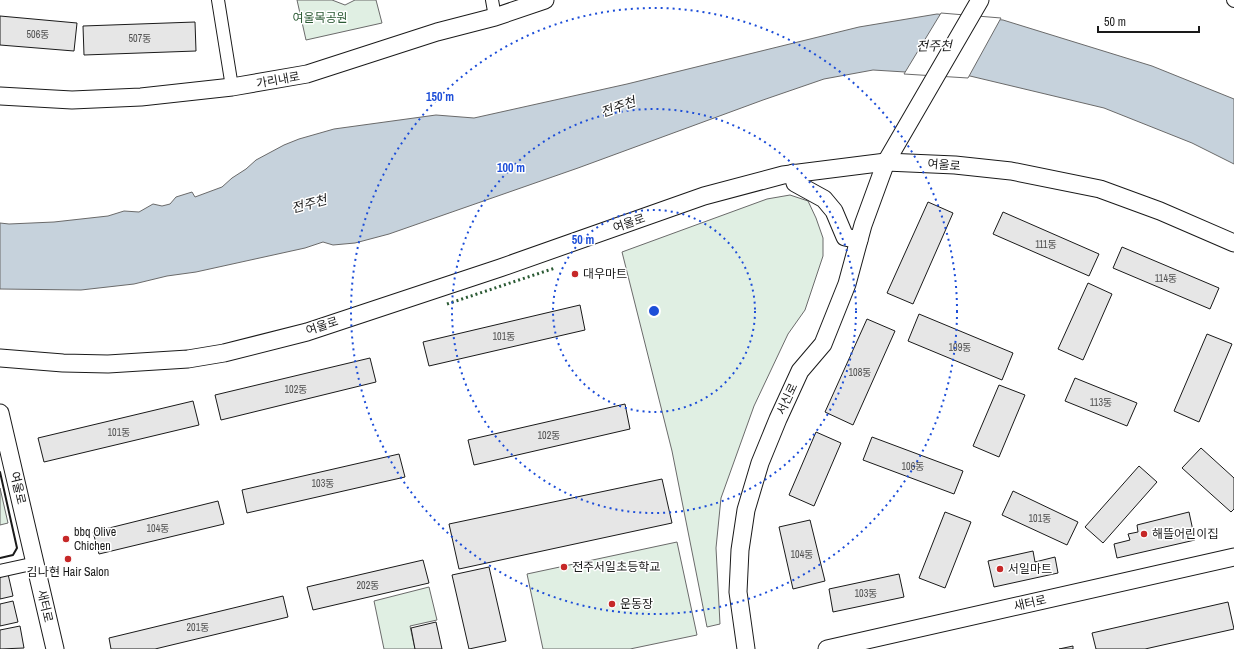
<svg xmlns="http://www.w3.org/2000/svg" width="1234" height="649" font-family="'Archivo Narrow','Noto Sans KR',sans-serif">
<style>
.green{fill:#e0efe3;stroke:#6a6a6a}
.water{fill:#c6d2dc;stroke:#6a6a6a}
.pier{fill:#fff;stroke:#6a6a6a}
.building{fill:#e6e6e6;stroke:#1a1a1a}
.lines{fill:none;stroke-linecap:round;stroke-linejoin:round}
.street-casing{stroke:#1a1a1a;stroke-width:14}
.secondary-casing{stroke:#1a1a1a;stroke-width:19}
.street{stroke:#fff;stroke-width:12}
.secondary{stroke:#fff;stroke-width:17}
.hedge{stroke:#2b5a34;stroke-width:3;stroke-dasharray:2 3;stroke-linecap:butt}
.wall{stroke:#1a1a1a;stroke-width:2}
.ring{fill:none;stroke:#1d4ed8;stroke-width:2;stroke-dasharray:2 4}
.poi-dot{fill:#c62828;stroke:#fff;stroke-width:1.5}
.labels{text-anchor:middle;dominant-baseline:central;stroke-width:3;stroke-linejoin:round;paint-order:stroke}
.number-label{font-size:10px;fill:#4d4d4d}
.park-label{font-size:12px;fill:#2b5a34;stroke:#fff}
.street-label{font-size:12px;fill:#1a1a1a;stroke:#fff}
.poi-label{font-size:12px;fill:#1a1a1a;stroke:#fff;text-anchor:start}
.water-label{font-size:13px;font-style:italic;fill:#1a1a1a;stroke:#fff}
.centre{fill:#1d4ed8;stroke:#fff;stroke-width:2}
.ring-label{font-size:12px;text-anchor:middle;font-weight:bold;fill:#1d4ed8;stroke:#fff;stroke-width:3;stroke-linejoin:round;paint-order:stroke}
</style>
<rect width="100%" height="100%" fill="#fff"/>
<g class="green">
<polygon points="297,0 332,0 345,5 355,0 376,0 382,23 306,40"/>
<polygon points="790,195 808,201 816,218 823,238 823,256 805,310 788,334 754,406 721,498 716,548 720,624 707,627 672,451 622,252 767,199"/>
<polygon points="0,488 8,523 0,525"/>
<polygon points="677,542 697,635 630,649 543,649 527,574"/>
<polygon points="429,587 437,620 410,626 415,649 384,649 374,601"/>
</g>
<polygon class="water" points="937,14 1003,20 1152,66 1234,99 1234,164 1192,143 1104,108 970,76 873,70 824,79 763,100 578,168 389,234 355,243 333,245 323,242 305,248 196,272 167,276 134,284 81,290 0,289 0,223 9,224 54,222 108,216 124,211 139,212 153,204 162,206 170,204 176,197 192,192 195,197 222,187 232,178 246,169 256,160 284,145 299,139 334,129 436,115 474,118 627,84 859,27"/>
<polygon class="pier" points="941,13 1001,18 968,78 904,74"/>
<g class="building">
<polygon points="0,16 77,23 74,51 0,45"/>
<polygon points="195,22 196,51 84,55 83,26"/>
<polygon points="928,202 953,213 913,304 887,293"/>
<polygon points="1003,212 1099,254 1089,276 993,234"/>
<polygon points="1122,247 1219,288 1210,309 1113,268"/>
<polygon points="1088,283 1112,294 1083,360 1058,349"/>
<polygon points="580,305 585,330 429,366 423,342"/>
<polygon points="919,314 1013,353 1002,380 908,341"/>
<polygon points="867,319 895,331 853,425 825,412"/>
<polygon points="1207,334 1232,344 1199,422 1174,411"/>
<polygon points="370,358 376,382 221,420 215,395"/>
<polygon points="1075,378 1137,403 1127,426 1065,401"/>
<polygon points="999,385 1025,395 999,457 973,446"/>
<polygon points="193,401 199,425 44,462 38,438"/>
<polygon points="625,404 630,429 474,465 468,440"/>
<polygon points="816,432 841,443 814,506 789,495"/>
<polygon points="872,437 963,471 954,494 863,460"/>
<polygon points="1201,448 1234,478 1234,509 1231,512 1182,468"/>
<polygon points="399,454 405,477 247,513 242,490"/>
<polygon points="1139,466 1157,482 1103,543 1085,527"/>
<polygon points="662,479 672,523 459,569 449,524"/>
<polygon points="1013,491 1078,522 1067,545 1002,515"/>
<polygon points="218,501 224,524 99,554 93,532"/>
<polygon points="945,512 971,522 945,588 919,578"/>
<polygon points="1189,512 1195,540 1117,558 1114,544 1130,540 1128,534 1138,532 1137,525"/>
<polygon points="810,520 825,581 793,589 779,527"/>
<polygon points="1033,551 1035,562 1055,557 1058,573 994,587 988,561"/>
<polygon points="423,560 429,583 313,610 307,587"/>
<polygon points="489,567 506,641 469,649 452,575"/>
<polygon points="8,574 13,596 0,599 0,575"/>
<polygon points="899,574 904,597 833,612 829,589"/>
<polygon points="283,596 288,617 155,649 111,649 109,638"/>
<polygon points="13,601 18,622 0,626 0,604"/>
<polygon points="1228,602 1234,629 1145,649 1096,649 1092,633"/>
<polygon points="436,622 442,649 415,649 411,628"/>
<polygon points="20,626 24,648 0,649 0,630"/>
<polygon points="1073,646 1073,649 1059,649"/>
</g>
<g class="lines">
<defs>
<g id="street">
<polyline points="218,0 232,87"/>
<polyline points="492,0 495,17"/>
<polyline points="1233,0 1234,1"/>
<polyline points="0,571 36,563"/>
</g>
<g id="secondary">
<polyline points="0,96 72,100 141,97 232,87 307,74 437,32 495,17 545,0"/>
<polyline points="793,173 795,183 824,199 834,211 845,237 859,240"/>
<polyline points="0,358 63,363 108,364 188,359 224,353 307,332 500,268 704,196 783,175 886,162 955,165 1011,171 1100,189 1160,211 1234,243"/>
<polyline points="0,413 55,649"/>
<polyline points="746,649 738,592 740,550 746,510 760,463 778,419 800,371 823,344 847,284 863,225 886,162 980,0"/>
<polyline points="827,649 1234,557"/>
</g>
</defs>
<use href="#street" class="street-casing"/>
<use href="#secondary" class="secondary-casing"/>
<use href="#street" class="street"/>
<use href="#secondary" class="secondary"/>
<polyline class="hedge" points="447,304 555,268"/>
<polyline class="wall" points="0,472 17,548 13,555 0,558"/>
</g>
<g class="ring">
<circle cx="654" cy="311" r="101"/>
<circle cx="654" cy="311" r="202"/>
<circle cx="654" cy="311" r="303"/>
</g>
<g class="poi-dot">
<circle cx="575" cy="274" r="4"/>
<circle cx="1144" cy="534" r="4"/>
<circle cx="66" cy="539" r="4"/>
<circle cx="68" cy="559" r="4"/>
<circle cx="564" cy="567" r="4"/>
<circle cx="1000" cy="569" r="4"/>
<circle cx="612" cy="604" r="4"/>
</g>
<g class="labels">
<g class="number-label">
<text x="38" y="34">506동</text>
<text x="140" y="38">507동</text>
<text x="1046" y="244">111동</text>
<text x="1166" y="278">114동</text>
<text x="504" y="336">101동</text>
<text x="960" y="347">109동</text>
<text x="860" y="372">108동</text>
<text x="296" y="389">102동</text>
<text x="1101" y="402">113동</text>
<text x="119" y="432">101동</text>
<text x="549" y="435">102동</text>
<text x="913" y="466">106동</text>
<text x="323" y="483">103동</text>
<text x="1040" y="518">101동</text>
<text x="158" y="528">104동</text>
<text x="802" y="554">104동</text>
<text x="368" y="585">202동</text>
<text x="866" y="593">103동</text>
<text x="198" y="627">201동</text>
</g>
<g class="park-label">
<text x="320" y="18">여울목공원</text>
</g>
<g class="street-label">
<text transform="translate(278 80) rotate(-10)">가리내로</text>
<text transform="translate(944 165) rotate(4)">여울로</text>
<text transform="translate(629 223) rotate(-19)">여울로</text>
<text transform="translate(322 326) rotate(-18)">여울로</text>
<text transform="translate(787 399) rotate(-65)">서신로</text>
<text transform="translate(18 488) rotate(77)">여울로</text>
<text transform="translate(1030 603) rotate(-13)">새터로</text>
<text transform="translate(45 606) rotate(77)">새터로</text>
</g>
<g class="poi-label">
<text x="583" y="274">대우마트</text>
<text x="74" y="532">bbq Olive<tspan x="74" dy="14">Chichen</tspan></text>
<text x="1152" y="534">해뜰어린이집</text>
<text x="572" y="567">전주서일초등학교</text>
<text x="1008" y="569">서일마트</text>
<text x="68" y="572" text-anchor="middle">김나현 Hair Salon</text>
<text x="620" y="604">운동장</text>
</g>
<g class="water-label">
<text transform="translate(934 46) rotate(-1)">전주천</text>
<text transform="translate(618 107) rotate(-20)">전주천</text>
<text transform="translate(309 204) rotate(-15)">전주천</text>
</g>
</g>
<circle cx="654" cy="311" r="6" class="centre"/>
<g class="ring-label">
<text x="440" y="101">150 m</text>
<text x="511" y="172">100 m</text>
<text x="583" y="244">50 m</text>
</g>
<path d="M1098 26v6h101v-6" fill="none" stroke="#1a1a1a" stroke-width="2"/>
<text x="1104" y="26" font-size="12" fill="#1a1a1a" stroke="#ffffff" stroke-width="3" paint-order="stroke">50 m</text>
</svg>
